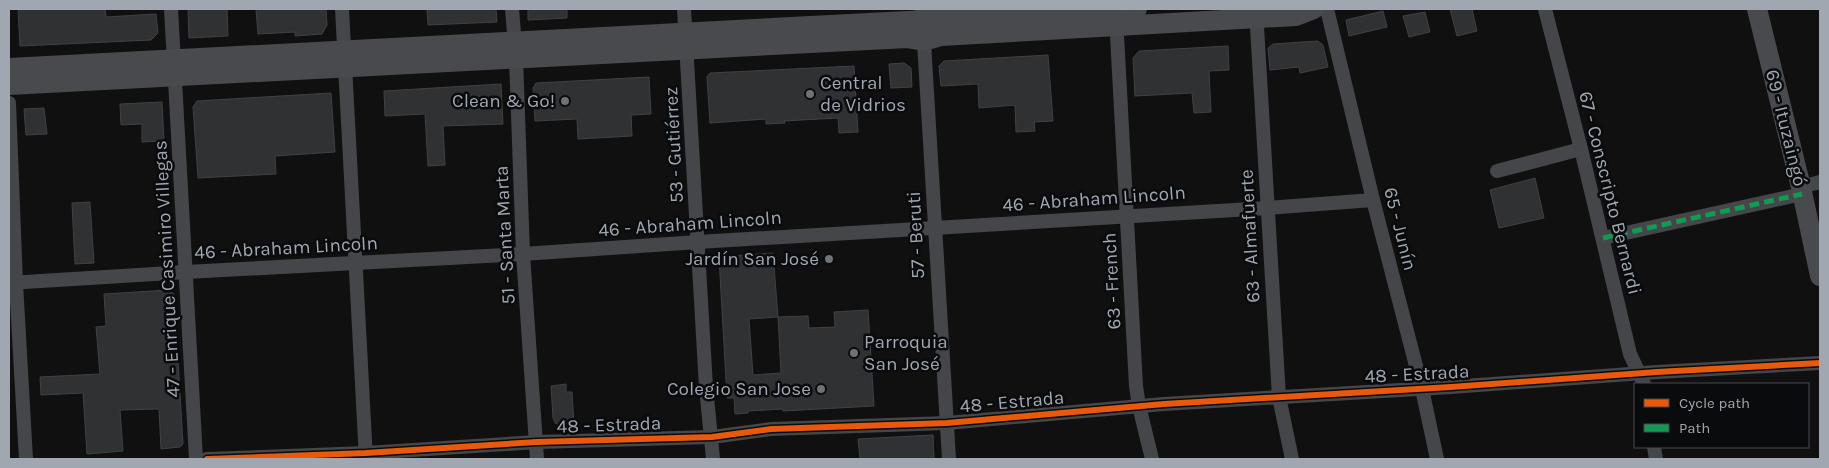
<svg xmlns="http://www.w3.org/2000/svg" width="1829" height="468" font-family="Karla,sans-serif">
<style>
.building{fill:#303133;stroke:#3f4144;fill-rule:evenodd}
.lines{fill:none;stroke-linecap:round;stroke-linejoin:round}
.street{stroke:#444649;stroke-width:14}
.secondary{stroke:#484a4d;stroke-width:20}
.quiet{stroke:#139951;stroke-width:5;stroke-dasharray:10 5;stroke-linecap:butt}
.cycleway-casing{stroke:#0a0b0c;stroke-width:9}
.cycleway{stroke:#e8590c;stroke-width:6}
.poi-dot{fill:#6e7279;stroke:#0a0b0c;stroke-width:2}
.labels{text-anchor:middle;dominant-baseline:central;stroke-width:5;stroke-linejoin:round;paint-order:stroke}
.poi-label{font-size:19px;fill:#a1a7b1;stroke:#0a0b0c;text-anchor:end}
.street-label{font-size:19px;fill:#a1a7b1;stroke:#0a0b0c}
</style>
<rect width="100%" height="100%" fill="#101010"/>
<g class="building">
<polygon points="18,9 105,9 106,17 156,14 158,33 151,40 20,46"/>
<polygon points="188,9 227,9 228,36 189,38"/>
<polygon points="256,9 326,9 327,25 322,34 295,36 295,32 258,34"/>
<polygon points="427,9 496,9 497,22 428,25"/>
<polygon points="528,9 567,9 567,18 528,20"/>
<polygon points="1450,9 1472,9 1477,31 1457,36"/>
<polygon points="1383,11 1387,27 1349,36 1346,20"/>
<polygon points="1425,12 1430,32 1409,37 1403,16"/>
<polygon points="1318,41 1323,45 1328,67 1300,73 1299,67 1270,70 1268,48 1273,44"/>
<polygon points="1228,46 1229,70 1209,71 1211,112 1194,113 1192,93 1135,96 1133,58 1139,51"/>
<polygon points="1048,55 1053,121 1034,122 1035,131 1016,132 1015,105 979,108 978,84 941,86 939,66 944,61"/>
<polygon points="904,63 911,68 912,87 891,88 889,64"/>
<polygon points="854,66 858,132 839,133 838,118 784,121 785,123 766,124 766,119 710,123 707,77 710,73"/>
<polygon points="649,77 651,114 631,115 632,136 578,139 577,119 535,121 533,88 536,83"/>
<polygon points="501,84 503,124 443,126 445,165 428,166 425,114 385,116 384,91"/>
<polygon points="331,93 335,152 275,156 276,174 198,178 193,107 197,101"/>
<polygon points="162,102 164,141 142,142 142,124 121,125 120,104"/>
<polygon points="44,108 47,134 26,135 24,109"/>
<polygon points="1535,178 1544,218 1499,228 1490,190"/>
<polygon points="90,202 94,263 75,264 72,203"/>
<path d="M773 253 778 317 808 316 809 328 835 327 834 312 868 310 874 406 783 411V409L748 411V413L735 414 734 398H727L719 257ZM778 317 781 373 753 375 749 319Z"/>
<polygon points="168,290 174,294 183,444 180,447 161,449 159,409 120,410 123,451 87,454 83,393 41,395 40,377 100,374 96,327 106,326 104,294"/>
<polygon points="566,384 566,392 572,392 574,425 561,426 555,423 553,418 551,386"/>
<polygon points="933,435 934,459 860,459 858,439"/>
</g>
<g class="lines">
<g class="street">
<polyline points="171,9 196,459"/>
<polyline points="342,9 366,459"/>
<polyline points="512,9 516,58 523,254 537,459"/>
<polyline points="684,9 706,387 713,459"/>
<polyline points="922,9 949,459"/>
<polyline points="1327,9 1373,200 1422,389 1437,459"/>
<polyline points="1545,9 1581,149 1630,354 1644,384"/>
<polyline points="1256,10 1279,397 1292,459"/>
<polyline points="1116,17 1136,386 1139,406 1152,459"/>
<polyline points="9,103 16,283 26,459"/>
<polyline points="1497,171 1581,149"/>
<polyline points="1801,187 1820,182"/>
<polyline points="1603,238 1802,194"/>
<polyline points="9,283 186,272 523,254 698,242 1268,208 1373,200"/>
<polyline points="1654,447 1656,459"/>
<polyline points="207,459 366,453 537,442 712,437 771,429 947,423 1164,404 1451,387 1657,372 1820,363"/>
</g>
<g class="secondary">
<polyline points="1757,9 1801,187 1820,276"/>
<polyline points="9,68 1137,9"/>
<polyline points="9,85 907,38 924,41 941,36 1296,16 1314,9"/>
</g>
<polyline class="quiet" points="1603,238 1802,194"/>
<defs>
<polyline id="cycleway" points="207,459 366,453 537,442 712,437 771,429 947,423 1164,404 1451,387 1657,372 1820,363"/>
</defs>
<use href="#cycleway" class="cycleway-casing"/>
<use href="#cycleway" class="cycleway"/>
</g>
<g class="poi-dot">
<circle cx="810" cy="94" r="5"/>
<circle cx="565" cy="101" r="5"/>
<circle cx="829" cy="259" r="5"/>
<circle cx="854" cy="353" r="5"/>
<circle cx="821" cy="389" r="5"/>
</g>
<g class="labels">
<g class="poi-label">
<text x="820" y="83" text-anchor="start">Central<tspan x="820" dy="22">de Vidrios</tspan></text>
<text x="555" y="101">Clean &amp; Go!</text>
<text x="819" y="259">Jardín San José</text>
<text x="864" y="342" text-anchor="start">Parroquia<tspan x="864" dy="22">San José</tspan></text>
<text x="811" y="389">Colegio San Jose</text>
</g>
<g class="street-label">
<text transform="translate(1786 128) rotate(76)">69 - Ituzaingó</text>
<text transform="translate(674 145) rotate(-93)">53 - Gutiérrez</text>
<text transform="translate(1610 193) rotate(76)">67 - Conscripto Bernardi</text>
<text transform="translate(1094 199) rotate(-4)">46 - Abraham Lincoln</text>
<text transform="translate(690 224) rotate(-4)">46 - Abraham Lincoln</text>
<text transform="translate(1400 229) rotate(76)">65 - Junín</text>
<text transform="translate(505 235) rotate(-93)">51 - Santa Marta</text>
<text transform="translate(916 235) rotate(-93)">57 - Beruti</text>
<text transform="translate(1250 236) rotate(-93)">63 - Almafuerte</text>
<text transform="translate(286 248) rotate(-3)">46 - Abraham Lincoln</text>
<text transform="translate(167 269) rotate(-93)">47 - Enrique Casimiro Villegas</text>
<text transform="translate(1112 281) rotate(-93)">63 - French</text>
<text transform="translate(1417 374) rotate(-3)">48 - Estrada</text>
<text transform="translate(1012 402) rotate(-5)">48 - Estrada</text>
<text transform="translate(609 425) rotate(-2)">48 - Estrada</text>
</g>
</g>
<rect width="1829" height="468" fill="none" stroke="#a1a7b1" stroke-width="20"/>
<rect x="1634" y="383" width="175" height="65" fill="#0a0b0c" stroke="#46494e"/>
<rect x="1644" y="399" width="25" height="8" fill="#e8590c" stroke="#46494e"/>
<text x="1679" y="408" font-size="15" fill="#a1a7b1">Cycle path</text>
<rect x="1644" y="424" width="25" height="8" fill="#139951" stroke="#46494e"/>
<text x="1679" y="433" font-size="15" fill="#a1a7b1">Path</text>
</svg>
